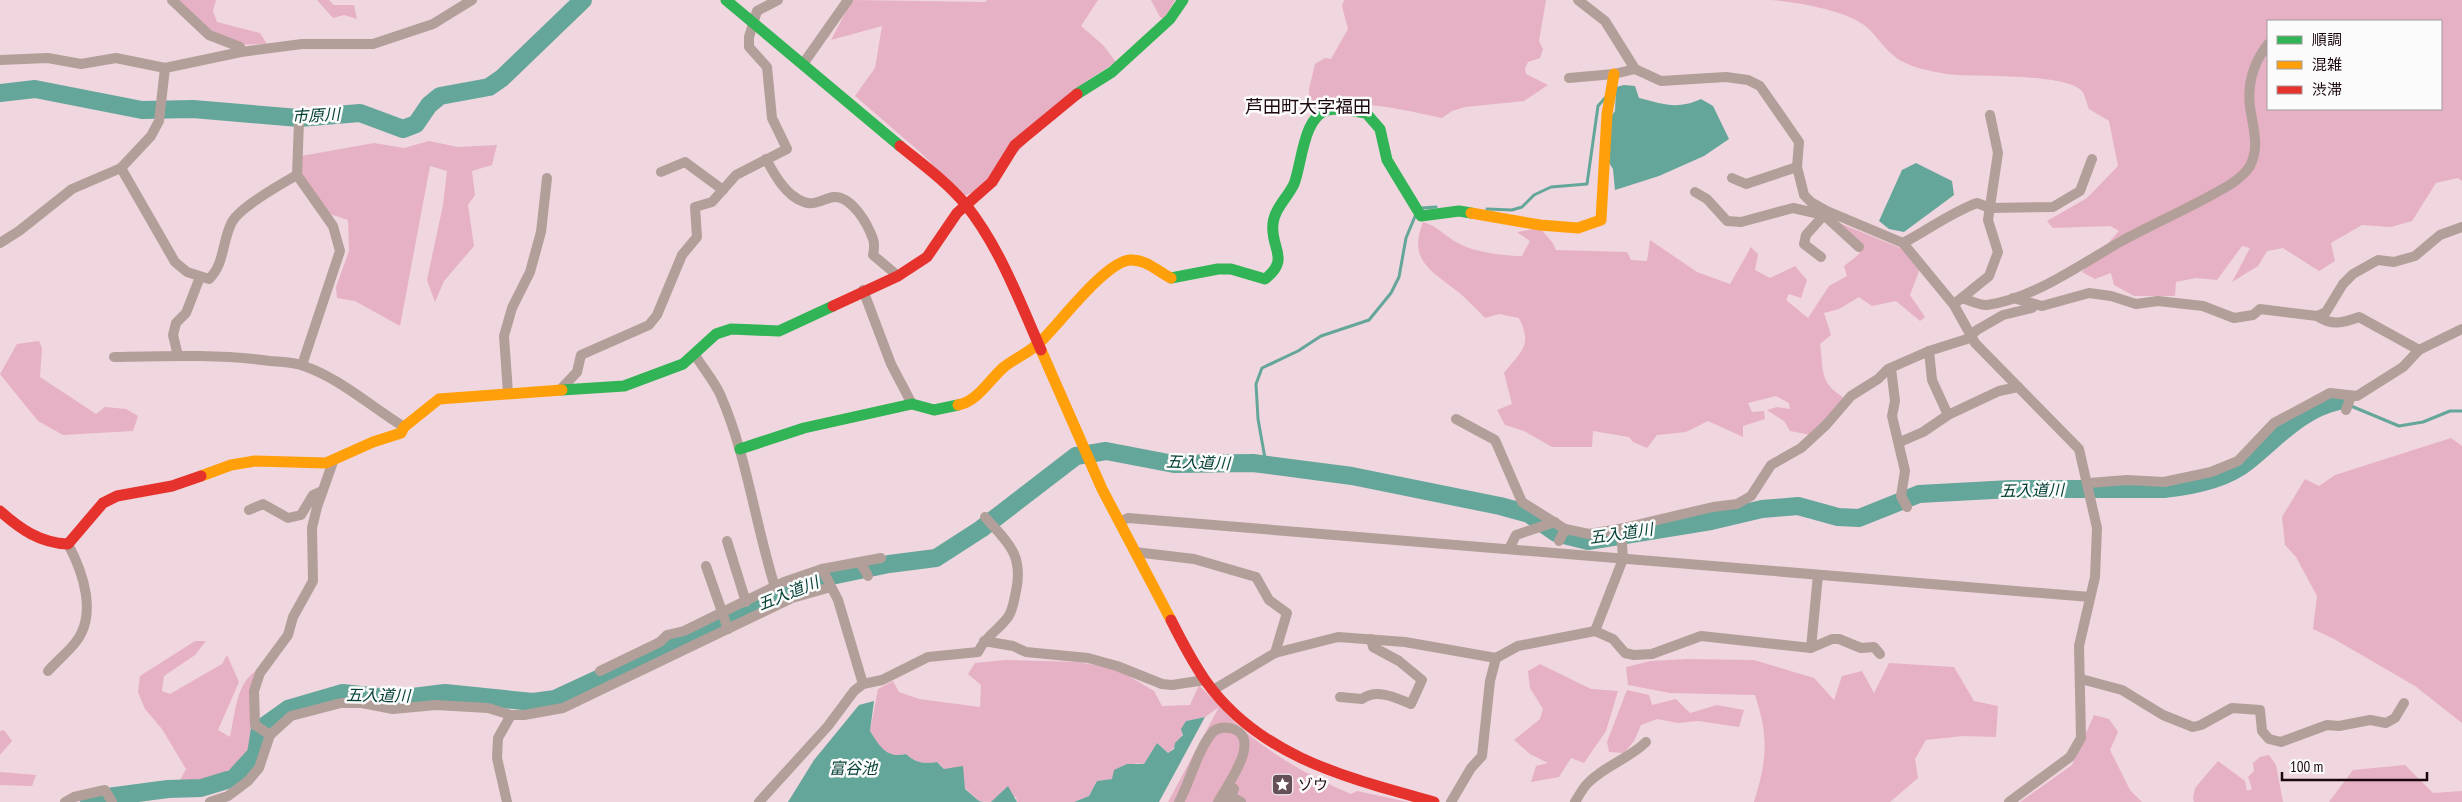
<svg xmlns="http://www.w3.org/2000/svg" width="2462" height="802" font-family="'PT Sans Narrow','Noto Sans JP',sans-serif">
<style>
.green{fill:#e6b1c4;fill-rule:evenodd}
.water{fill:#65a69b}
.lines{fill:none;stroke-linecap:round;stroke-linejoin:round}
.stream{stroke:#65a69b;stroke-width:3}
.river{stroke:#65a69b;stroke-width:18}
.street{stroke:#b39f99;stroke-width:10}
.fast{stroke:#30b455;stroke-width:11}
.slow{stroke:#ff9f0a;stroke-width:11}
.jam{stroke:#e5322d;stroke-width:11}
.labels{text-anchor:middle;dominant-baseline:central;stroke-width:5;stroke-linejoin:round;paint-order:stroke}
.poi-label{font-size:15px;fill:#1b080f;stroke:#fbfbfb;text-anchor:start}
.water-label{font-size:16px;font-style:italic;fill:#003f34;stroke:#fbfbfb}
.quarter-label{font-size:18px;fill:#1b080f;stroke:#fbfbfb}
</style>
<rect width="100%" height="100%" fill="#f0d6de"/>
<g class="green">
<polygon points="175,0 216,0 213,11 217,22 260,33 267,44 234,45 212,32"/>
<polygon points="317,0 329,0 334,5 354,5 357,19 344,15 333,18"/>
<polygon points="852,0 985,2 987,0 1098,0 1081,26 1103,45 1116,62 1085,82 984,187 964,196 921,153 855,96 875,68 882,26 831,40"/>
<polygon points="1151,0 1175,0 1164,19 1160,17"/>
<path d="M1344 0H1546L1539 41 1543 49 1540 58 1528 62 1525 68 1526 74 1548 85 1524 101 1465 107 1452 111 1442 118C1402 110 1358 97 1317 110L1309 101V89L1315 64 1325 58 1331 59 1348 29 1342 6Z"/>
<path d="M1769 0H2462V181L2458 178 2436 183 2412 221 2391 227 2362 225 2331 243 2335 261 2319 271 2283 248 2267 251 2258 266 2232 282 2250 248 2242 246 2217 280 2196 278 2176 282 2175 296H2134L2114 285 2111 273 2095 279 2082 272 2119 231 2110 226 2053 228 2047 221 2087 198 2118 166 2109 121 2089 109C2087 104 2085 95 2082 91 2063 72 1975 78 1947 74 1930 71 1906 67 1893 55 1882 46 1875 33 1864 25 1845 10 1793 1 1769 0ZM2268 21H2441V109H2268Z"/>
<polygon points="429,141 458,147 497,145 492,165 472,171 475,195 468,205 474,246 444,281 435,302 427,280 443,205 447,171 430,166 400,326 355,301 337,298 336,287 349,251 348,220 330,214 301,177 301,156 374,143 404,148"/>
<path d="M1423 222C1437 226 1444 235 1456 242 1472 252 1504 256 1522 256L1530 241 1517 232 1540 228 1552 242 1556 250 1627 252 1631 260 1647 261 1650 240 1697 272 1730 284 1751 247 1758 254 1755 270 1770 278 1795 266 1807 280 1801 298 1789 294 1786 300 1808 318 1829 286 1847 276 1844 266 1857 256 1864 247 1837 222 1910 252 1921 266 1910 295 1925 317 1920 321 1896 301 1872 306 1859 297 1839 309 1824 313 1831 335 1820 344C1824 373 1819 383 1846 399L1811 435 1790 431 1784 421 1767 410 1777 407 1790 409 1789 403 1776 396 1748 403 1752 412 1764 411 1765 419 1743 426V437L1708 421 1686 432 1657 435 1647 448 1633 442 1629 437 1593 431 1592 447H1552L1524 431 1505 425 1497 410 1512 404 1504 373C1521 351 1533 346 1519 318L1499 314 1485 318C1476 309 1467 299 1457 291 1430 270 1408 260 1423 222Z"/>
<polygon points="39,341 42,348 40,377 96,414 105,407 126,409 138,416 133,431 63,435 38,421 0,374 17,344"/>
<polygon points="2451,438 2462,446 2462,723 2415,686 2334,639 2313,629 2317,596 2296,557 2285,545 2282,517 2305,479 2319,486 2335,475"/>
<path d="M195 641H206L195 655 164 676 162 691 170 694 222 664 227 655 239 682 218 730 230 737C235 715 236 681 258 670L251 735 255 748 254 762 234 783 216 791 187 790 179 782 186 769 162 729 145 709 138 692 140 676Z"/>
<path d="M1687 659 1754 660 1814 678 1834 700 1842 676 1862 671 1874 693 1889 663 1954 667 1974 701 1998 706 1996 737 1963 736 1926 740 1915 759 1918 778 1890 802H1754C1767 759 1769 738 1755 695L1670 693 1628 685 1626 667 1651 661Z"/>
<path d="M1005 660 1077 662 1117 669 1154 691 1162 706 1190 705 1199 685C1215 701 1231 720 1248 734 1279 759 1315 779 1351 794L1357 791 1408 802H1168L1219 707 1205 717 1186 721C1183 734 1179 745 1168 753L1157 743 1144 764 1136 763 1112 779 1097 781 1089 796 1074 802H1017L1016 797 1001 794 991 802 979 801 937 762C924 764 916 763 906 754 886 759 879 746 870 731L878 689 893 681 899 692 919 699 980 707 981 685 968 674 975 663Z"/>
<polygon points="1540,664 1591,689 1618,691 1606,731 1584,763 1571,758 1559,777 1531,782 1536,766 1548,763 1530,754 1514,740 1540,719 1543,709 1530,688 1528,671"/>
<polygon points="1627,690 1649,695 1652,705 1676,699 1690,713 1717,705 1744,710 1739,727 1698,721 1678,723 1657,719 1641,725 1634,741 1624,753 1609,752 1607,742"/>
<polygon points="2094,715 2109,719 2118,732 2110,750 2130,790 2142,802 2020,802 2072,765"/>
<polygon points="4,730 12,741 0,755 0,731"/>
<polygon points="2269,755 2276,765 2283,802 2194,802 2193,798 2195,788 2218,761 2245,781 2247,791 2252,789 2248,777 2254,771 2253,763 2260,757"/>
<polygon points="2405,765 2433,793 2462,791 2462,802 2329,802 2353,770"/>
<polygon points="0,772 36,775 32,786 0,785"/>
</g>
<g class="water">
<path d="M1624 85 1635 86 1639 98C1663 104 1677 110 1701 99L1713 106 1729 139 1704 156 1659 176 1615 190 1613 169 1608 161 1612 115 1615 111 1616 87Z"/>
<polygon points="1916,163 1952,181 1954,195 1904,232 1889,229 1879,221 1902,170"/>
<path d="M874 701 870 731C879 745 886 759 906 754 916 763 924 764 937 762L944 769 963 766 965 789 979 801 984 802H788L814 760 859 705Z"/>
<polygon points="1205,717 1159,802 1074,802 1089,796 1097,781 1112,779 1114,770 1127,764 1144,764 1157,743 1168,753 1174,749 1175,743 1183,735 1181,729 1186,721"/>
<polygon points="1008,786 1017,802 991,802"/>
</g>
<g class="lines">
<g class="stream">
<polyline points="1422,208 1436,207"/>
<polyline points="1487,209 1512,210 1522,207 1534,195 1551,187 1587,184 1598,106 1605,98"/>
<polyline points="2339,401 2399,426 2423,422 2450,411 2462,411"/>
<polyline points="1266,464 1258,419 1256,384 1262,368 1298,351 1321,336 1369,320 1391,293 1399,277 1406,238 1416,214"/>
</g>
<g class="river">
<polyline points="0,93 35,89 142,110 193,109 299,118 360,113 403,129 416,124 429,105 440,96 489,87 502,78 583,0"/>
<path d="M89 802 100 798 168 789 201 788 234 778 256 754 260 729 288 709 343 693 396 699 445 693 533 702 555 699 812 580 889 564 936 558 981 529 1076 456 1106 451 1174 464 1253 463 1352 476 1500 506 1529 514 1556 533 1588 541 1711 521 1762 509 1798 506 1838 517 1859 518 1919 494 2011 489H2164C2192 486 2225 480 2247 462 2276 439 2301 409 2339 401"/>
</g>
<g class="street">
<polyline points="172,0 209,35 240,47 241,52"/>
<polyline points="1578,0 1605,21 1635,69 1661,81 1726,77 1748,80 1760,86 1799,142 1797,167 1804,195 1811,202 1827,211 1903,243 1954,305 1975,343 2079,449 2097,528 2095,577 2079,646 2081,738 2070,757 2009,802"/>
<polyline points="0,60 48,58 81,64 116,58 165,68 241,52 302,44 373,44 433,24 472,0"/>
<polyline points="803,64 848,0"/>
<polyline points="1569,78 1614,74 1635,69"/>
<polyline points="299,122 297,175 333,226 340,251 302,365"/>
<path d="M766 159C774 174 786 196 804 202 815 206 823 199 833 197 852 195 868 225 873 239 875 244 874 250 873 255L898 276"/>
<path d="M121 168 175 262 187 272 209 279C225 264 222 240 232 222 240 207 281 184 297 175"/>
<polyline points="661,172 685,162 723,190"/>
<polyline points="1732,178 1746,184 1797,167"/>
<polyline points="1695,192 1707,199 1727,221 1741,222 1793,208 1824,215 1826,212"/>
<polyline points="0,243 19,231 72,189 121,168 151,136 159,121 165,68"/>
<path d="M1903 243C1928 230 1950 213 1977 203L1990 208 2053 207 2080 191 2092 159"/>
<polyline points="1821,257 1804,244 1806,235 1824,215 1859,247"/>
<polyline points="863,290 891,364 912,404"/>
<path d="M1962 298C1969 300 1980 306 1987 305 2033 299 2081 264 2120 242 2156 222 2195 206 2231 184 2237 180 2246 172 2250 166 2260 146 2253 128 2250 107 2247 83 2254 62 2268 44"/>
<polyline points="2013,298 2042,306 2089,293 2111,296 2136,304 2158,301 2203,306 2234,318 2253,315 2260,309 2317,316 2326,312 2343,284 2353,274 2378,260 2394,262 2415,256 2440,235 2462,227"/>
<polyline points="1958,301 1989,276 1998,252 1988,220 1998,153 1990,115"/>
<path d="M2317 316C2332 326 2343 323 2359 317L2419 350"/>
<polyline points="1929,351 1932,380 1948,415"/>
<path d="M695 355C703 368 714 381 720 394 747 455 755 524 775 587"/>
<polyline points="178,356 173,335 176,323 186,313 200,277"/>
<path d="M114 357C166 356 219 354 270 361 281 362 294 362 304 366 341 379 370 406 404 427"/>
<polyline points="1891,368 1895,401 1892,416 1905,471 1901,496 1907,507"/>
<polyline points="561,389 577,372 581,355 649,325 657,315 682,255 697,237 695,207 712,202 736,175 787,149 772,118 767,67 749,47 749,37 757,11 778,0"/>
<polyline points="508,393 504,336 512,308 530,272 541,232 547,178"/>
<polyline points="2346,410 2351,396"/>
<polyline points="1456,419 1495,440 1522,502 1565,529 1589,534 1619,529 1713,507 1737,504 1751,496 1771,465 1801,448 1826,425 1851,396 1878,379 1888,369 1929,351 1967,339 1977,330 2003,315 2032,308 2035,305"/>
<polyline points="1900,442 1923,432 1948,415 1999,391 2018,387"/>
<polyline points="2089,483 2127,480 2164,482 2211,472 2238,461 2274,423 2330,393 2357,396 2403,367 2419,350 2462,329"/>
<polyline points="249,510 263,504 288,518 301,515 313,495 322,491"/>
<polyline points="1119,522 1128,518 2090,597"/>
<polyline points="727,541 746,602"/>
<polyline points="1559,541 1565,529"/>
<polyline points="1509,549 1516,535 1555,522"/>
<polyline points="1135,552 1194,559 1256,577 1269,600 1287,613 1275,653"/>
<polyline points="860,562 868,576"/>
<polyline points="706,566 728,629"/>
<polyline points="822,569 838,600 863,684"/>
<polyline points="1595,631 1623,559 1622,543 1619,529"/>
<polyline points="984,641 1013,646 1026,652 1088,658 1117,666 1162,684 1172,685 1205,680"/>
<polyline points="1811,648 1818,575"/>
<path d="M48 671C56 662 67 653 75 643 98 615 83 572 68 544"/>
<polyline points="600,671 660,642 667,635 684,631 784,582 822,569 881,558"/>
<polyline points="2081,679 2122,690 2163,715 2193,727 2201,725 2232,708 2260,710 2262,731 2269,739 2281,742 2327,725 2339,726 2370,720 2386,723 2395,718 2404,703"/>
<polyline points="1213,690 1275,653 1338,637 1405,642 1496,658"/>
<path d="M1340 697 1362 699C1377 688 1396 698 1411 704L1422 680 1399 661 1373 647 1371 639"/>
<polyline points="270,735 255,725 254,691 260,673 288,635 293,617 313,581 312,528 317,507 334,459"/>
<polyline points="1230,796 1241,802"/>
<polyline points="65,802 74,797 105,790 112,802"/>
<polyline points="210,802 228,796 248,781 259,768 270,735 291,716 341,703 362,703 393,709 436,705 488,708 511,715 524,715 563,708 792,598 831,587"/>
<polyline points="507,802 497,758 498,738 511,715"/>
<path d="M759 802 828 726 854 691 863 684 882 680 928 657 978 652C987 634 997 632 1008 617 1013 610 1014 600 1016 591 1024 554 1007 542 985 517"/>
<path d="M1179 802C1190 782 1197 751 1212 733 1216 728 1223 727 1230 728 1265 736 1227 785 1218 802"/>
<polyline points="1228,802 1234,789 1232,787"/>
<polyline points="1451,802 1471,768 1482,756 1490,681 1496,658 1518,646 1595,631 1613,639 1625,653 1634,655 1652,654 1701,636 1811,648 1832,639 1839,639 1861,648 1874,647 1880,654"/>
<path d="M1575 802C1578 797 1582 790 1586 785 1602 767 1629 759 1646 742"/>
</g>
<g class="fast">
<polyline points="726,0 900,146"/>
<polyline points="1077,94 1112,72 1170,19 1183,0"/>
<path d="M1171 278 1218 269H1231L1265 279C1291 259 1270 248 1273 224 1274 209 1288 197 1294 184 1302 164 1303 116 1328 110 1340 107 1354 112 1366 113L1380 129 1387 160 1421 216 1459 211 1471 213"/>
<polyline points="562,390 624,386 683,364 716,334 731,329 779,331 833,306"/>
<polyline points="740,449 804,428 912,404 934,410 958,405"/>
</g>
<g class="slow">
<polyline points="1471,213 1540,225 1578,228 1601,220 1607,114 1614,74"/>
<polyline points="1041,350 1102,489 1171,620"/>
<path d="M958 405C978 401 989 380 1004 367 1015 358 1031 352 1041 341 1060 323 1105 262 1130 260 1146 259 1157 271 1171 278"/>
<polyline points="201,476 231,465 255,461 326,463 373,442 401,433 404,427 439,399 562,390"/>
</g>
<g class="jam">
<path d="M900 146C922 164 947 182 966 205 1000 248 1019 300 1041 350"/>
<polyline points="833,306 898,276 927,257 957,213 992,182 1015,145 1077,94"/>
<path d="M0 511C20 529 40 543 68 544L103 503 117 496 172 486 201 476"/>
<path d="M1171 620C1181 640 1192 661 1205 680 1259 757 1348 778 1434 802"/>
</g>
</g>
<defs>
<symbol id="sight-square" viewBox="-11 -11 22 22"><rect x="-9" y="-9" width="18" height="18" rx="4" fill="#665057" stroke="#fbfbfb"/><path d="M0-6L1.8-2.2L6-1.7L2.9 1.2L3.7 5.4L0 3.3L-3.7 5.4L-2.9 1.2L-6-1.7L-1.8-2.2Z" fill="#fff"/></symbol>
</defs>
<g fill-rule="evenodd">
<use href="#sight-square" x="1270" y="772" width="25" height="25"/>
</g>
<g class="labels">
<g class="poi-label">
<text x="1298" y="784">ゾウ</text>
</g>
<g class="water-label">
<text transform="translate(316 115) rotate(-3)">市原川</text>
<text transform="translate(1198 462) rotate(2)">五入道川</text>
<text transform="translate(2032 490) rotate(-1)">五入道川</text>
<text transform="translate(1621 533) rotate(-8)">五入道川</text>
<text transform="translate(788 593) rotate(-22)">五入道川</text>
<text transform="translate(378 695) rotate(1)">五入道川</text>
<text x="853" y="768">富谷池</text>
</g>
<g class="quarter-label">
<text x="1308" y="106">芦田町大字福田</text>
</g>
</g>
<rect x="2267" y="20" width="175" height="90" fill="#fbfbfb" stroke="#a19a9d"/>
<rect x="2277" y="36" width="25" height="8" fill="#30b455" stroke="#a19a9d"/>
<text x="2312" y="45" font-size="15" fill="#1b080f">順調</text>
<rect x="2277" y="61" width="25" height="8" fill="#ff9f0a" stroke="#a19a9d"/>
<text x="2312" y="70" font-size="15" fill="#1b080f">混雑</text>
<rect x="2277" y="86" width="25" height="8" fill="#e5322d" stroke="#a19a9d"/>
<text x="2312" y="95" font-size="15" fill="#1b080f">渋滞</text>
<path d="M2282 772v8h145v-8" fill="none" stroke="#1b080f" stroke-width="2.5"/>
<text x="2290" y="772" font-size="15" fill="#1b080f" stroke="#fbfbfb" stroke-width="4" paint-order="stroke">100 m</text>
</svg>
